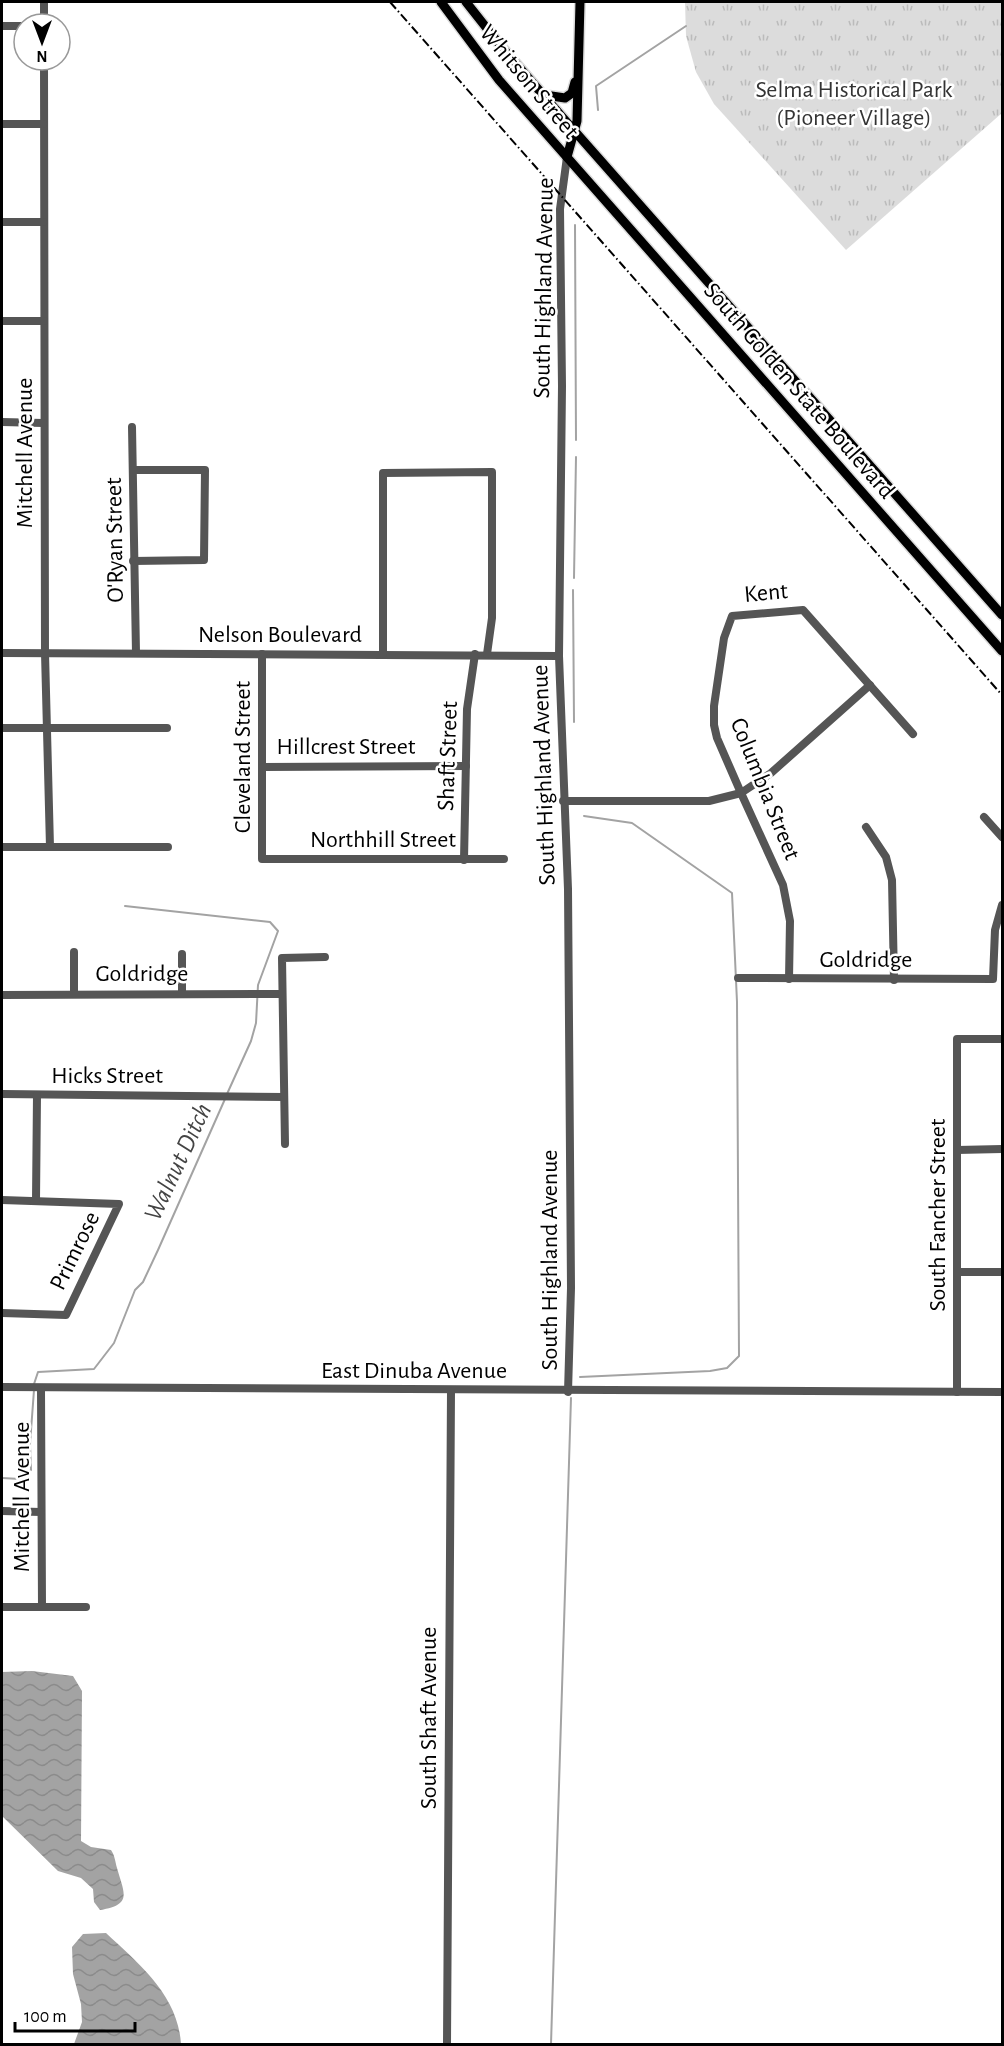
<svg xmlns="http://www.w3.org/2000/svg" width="1004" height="2046" font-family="'Alegreya Sans',sans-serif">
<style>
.park{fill:url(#park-tufts)}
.water{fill:url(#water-waves)}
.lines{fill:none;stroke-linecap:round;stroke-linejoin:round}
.stream{stroke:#a3a3a3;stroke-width:2}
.major-casing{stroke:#dbdbdb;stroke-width:12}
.minor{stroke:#555;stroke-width:8}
.major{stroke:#000;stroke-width:9}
.rail{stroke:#000;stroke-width:2;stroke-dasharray:9 3 1.5 3;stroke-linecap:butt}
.labels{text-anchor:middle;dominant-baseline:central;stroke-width:5;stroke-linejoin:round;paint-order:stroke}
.street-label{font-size:24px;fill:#000;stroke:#fff}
.park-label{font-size:24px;fill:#333;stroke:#fff}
.water-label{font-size:26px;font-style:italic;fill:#444;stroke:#fff}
</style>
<defs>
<pattern id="park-tufts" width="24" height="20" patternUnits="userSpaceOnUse" patternTransform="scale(1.5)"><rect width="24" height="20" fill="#dcdcdc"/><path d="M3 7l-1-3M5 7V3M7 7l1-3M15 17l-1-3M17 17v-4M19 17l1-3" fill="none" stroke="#bbb"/></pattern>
<pattern id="water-waves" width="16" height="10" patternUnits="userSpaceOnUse" patternTransform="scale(1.5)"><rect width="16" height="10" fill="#a3a3a3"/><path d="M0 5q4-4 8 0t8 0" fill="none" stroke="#8b8b8b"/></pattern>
</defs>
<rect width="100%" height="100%" fill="#fff"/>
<polygon class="park" points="685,2 1002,2 1002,113 846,250 714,104 696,72 686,36"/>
<g class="water">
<path d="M32 1671 73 1676 82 1691 81 1841 91 1847 111 1850C115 1856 115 1861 117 1868 124 1893 133 1905 100 1910L94 1902 93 1889 81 1878 58 1871 2 1816V1672Z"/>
<path d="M106 1933C139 1964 178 1995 181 2044H74L82 2022 81 2004 73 1974 72 1947 83 1934Z"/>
</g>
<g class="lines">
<g class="stream">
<polyline points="598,110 596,86 686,26"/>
<polyline points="575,225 576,440"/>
<polyline points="574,578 576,457"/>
<polyline points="573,590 574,722"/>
<polyline points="125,906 270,922 278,931 258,985 256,1023 251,1041 227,1094"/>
<polyline points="580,1377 710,1371 727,1368 739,1356 737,1002 732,893 632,823 584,816"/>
<polyline points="34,1384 38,1372 94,1369 114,1343 135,1290 143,1282 158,1250 225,1099"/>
<polyline points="2,1478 20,1479 31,1470 30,1444 34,1390"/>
<polyline points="551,2044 571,1398"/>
</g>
<defs>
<g id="major">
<polyline points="441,2 499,80 1002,651"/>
<polyline points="466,2 500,45 563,118 1002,615"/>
<polyline points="545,95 565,98 572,93 575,82"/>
<polyline points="567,157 577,121 580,2"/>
</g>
</defs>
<use href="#major" class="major-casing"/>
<g class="minor">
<polyline points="44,2 44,24"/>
<polyline points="2,26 24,26"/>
<polyline points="44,60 45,653 50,847"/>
<polyline points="2,124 43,124"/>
<polyline points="567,157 560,209 562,386 559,656 568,889 571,1288 568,1392"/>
<polyline points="2,222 43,222"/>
<polyline points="2,321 44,321"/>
<polyline points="2,422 43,423"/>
<polyline points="132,427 136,653"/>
<polyline points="133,470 205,470 204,560 133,561"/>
<polyline points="2,653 559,656"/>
<polyline points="262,654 262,859 504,859"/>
<polyline points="383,654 383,473 492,472 492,618 487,654"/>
<polyline points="2,728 167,728"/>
<polyline points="263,767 466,766"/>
<polyline points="563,801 709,801 741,793 771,773 870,685"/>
<polyline points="984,817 1002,837"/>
<polyline points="866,827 886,857 892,880 894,980"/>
<polyline points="2,847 168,847"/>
<polyline points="464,860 467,709 475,654"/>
<polyline points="182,954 182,994"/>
<polyline points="738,978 993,979 995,930 1002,905"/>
<polyline points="789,979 790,921 783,885 741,793 717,738 714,725 714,706 724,638 732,616 803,610 913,734"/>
<polyline points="74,994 74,952"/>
<polyline points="2,995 282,994"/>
<polyline points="2,1094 284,1097"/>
<polyline points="285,1144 282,958 325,957"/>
<polyline points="957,1150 1002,1149"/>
<polyline points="2,1200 119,1204 66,1315 2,1313"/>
<polyline points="36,1200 37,1095"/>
<polyline points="957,1272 1002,1272"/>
<polyline points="2,1387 1002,1392"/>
<polyline points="41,1388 42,1607"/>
<polyline points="957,1392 957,1039 1002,1039"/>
<polyline points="2,1511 41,1512"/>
<polyline points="2,1607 86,1607"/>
<polyline points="447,2044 451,1391"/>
</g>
<use href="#major" class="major"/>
<polyline class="rail" points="390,2 1002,695"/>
</g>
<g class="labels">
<g class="street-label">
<text transform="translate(529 82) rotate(50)">Whitson Street</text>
<text transform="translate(544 288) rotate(-89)">South Highland Avenue</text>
<text transform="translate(799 391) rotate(49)">South Golden State Boulevard</text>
<text transform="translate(25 453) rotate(-90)">Mitchell Avenue</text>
<text transform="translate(115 540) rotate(-91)">O'Ryan Street</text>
<text transform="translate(766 593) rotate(-5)">Kent</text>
<text x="280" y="635">Nelson Boulevard</text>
<text x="346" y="747">Hillcrest Street</text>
<text transform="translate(448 756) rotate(-88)">Shaft Street</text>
<text transform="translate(243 757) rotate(-90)">Cleveland Street</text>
<text transform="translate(544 775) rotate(-92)">South Highland Avenue</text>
<text transform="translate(765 789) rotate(68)">Columbia Street</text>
<text x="383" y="840">Northhill Street</text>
<text x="866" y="960">Goldridge</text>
<text x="142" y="974">Goldridge</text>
<text x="107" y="1076">Hicks Street</text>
<text transform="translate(938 1215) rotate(-90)">South Fancher Street</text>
<text transform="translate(75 1251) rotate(-64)">Primrose</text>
<text transform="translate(550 1260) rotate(-90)">South Highland Avenue</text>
<text x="414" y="1371">East Dinuba Avenue</text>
<text transform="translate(22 1497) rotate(-90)">Mitchell Avenue</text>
<text transform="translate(429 1718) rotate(-90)">South Shaft Avenue</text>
</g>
<g class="park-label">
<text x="854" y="90">Selma Historical Park<tspan x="854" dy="28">(Pioneer Village)</tspan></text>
</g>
<g class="water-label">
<text transform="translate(178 1162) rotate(-65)">Walnut Ditch</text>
</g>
</g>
<rect width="1004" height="2046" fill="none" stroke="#000000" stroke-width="6"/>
<g transform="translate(42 42) rotate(180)"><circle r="28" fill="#ffffff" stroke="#999999" stroke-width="1.5"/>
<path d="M0-4.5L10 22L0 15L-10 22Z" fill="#000000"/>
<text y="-9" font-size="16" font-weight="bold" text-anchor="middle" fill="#000000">N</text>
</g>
<path d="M15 2022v9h120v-9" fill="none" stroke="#000000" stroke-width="3"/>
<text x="24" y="2022" font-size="18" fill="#000000" stroke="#ffffff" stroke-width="4.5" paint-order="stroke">100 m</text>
</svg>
